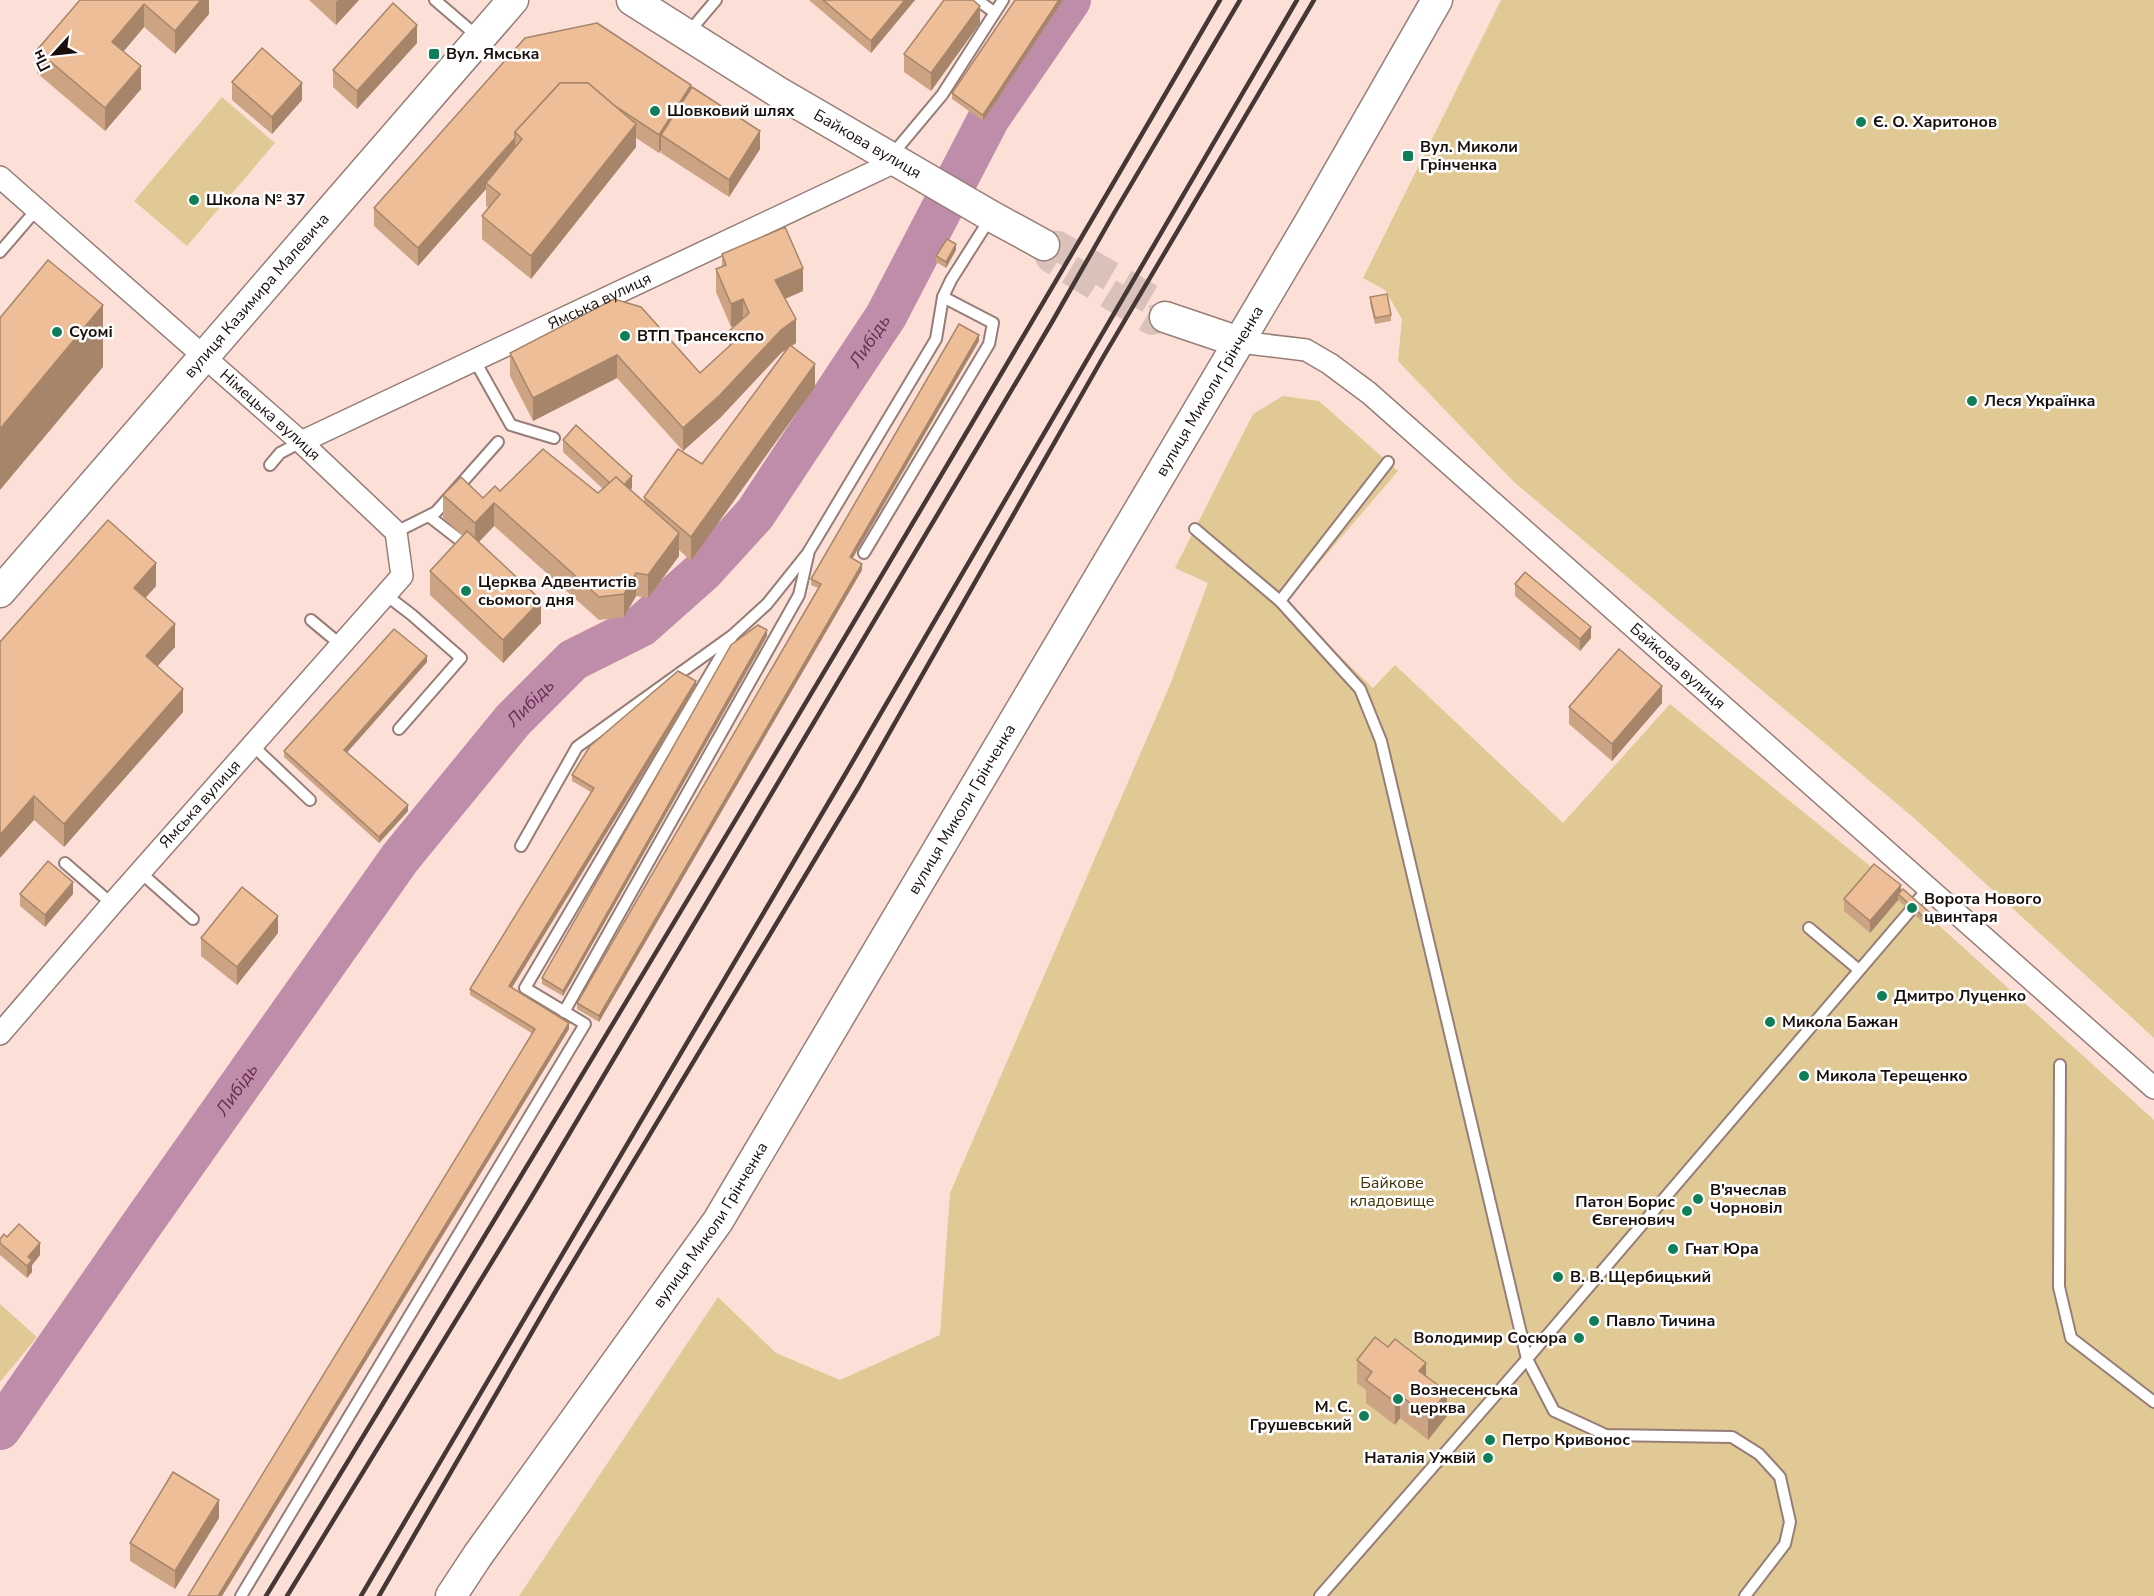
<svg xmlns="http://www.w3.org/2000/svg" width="2154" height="1596" font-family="'Nunito Sans',sans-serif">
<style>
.green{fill:#e1c995}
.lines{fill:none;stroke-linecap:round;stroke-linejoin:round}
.river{stroke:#bf8caa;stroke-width:42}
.secondary-tunnel{stroke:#dac1ba;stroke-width:30;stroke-dasharray:30 15;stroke-linecap:butt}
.service-casing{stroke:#977d77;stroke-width:14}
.minor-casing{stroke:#977d77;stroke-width:24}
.secondary-casing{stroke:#977d77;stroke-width:33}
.service{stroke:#fff;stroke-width:10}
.minor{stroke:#fff;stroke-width:21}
.secondary{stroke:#fff;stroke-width:30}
.rail{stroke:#443734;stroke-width:4.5}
.wall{fill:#cca383}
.shaded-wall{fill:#a6856a}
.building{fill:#edbe98;stroke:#a6856a;stroke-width:1.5}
.poi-dot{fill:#117e5a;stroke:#fff;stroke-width:2}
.labels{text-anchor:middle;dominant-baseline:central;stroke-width:5;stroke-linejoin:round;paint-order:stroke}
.poi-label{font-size:16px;font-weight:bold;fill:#190f0d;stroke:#fff;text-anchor:start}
.street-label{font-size:16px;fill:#190f0d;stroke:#fff}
.park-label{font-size:16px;fill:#423206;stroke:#fff}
.water-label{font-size:18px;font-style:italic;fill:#692b54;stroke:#fff}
</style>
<rect width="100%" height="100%" fill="#fce0d8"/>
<g class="green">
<polygon points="1501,0 2154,0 2154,1038 1914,818 1514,482 1398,361 1402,319 1385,290 1363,278"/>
<polygon points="222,97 275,143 187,246 134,201"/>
<polygon points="1283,396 1319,401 1398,471 1285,603 1373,688 1395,665 1563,823 1670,704 1901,891 2154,1120 2154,1596 519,1596 718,1297 776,1353 840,1380 940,1335 950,1193 1170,685 1208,583 1175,568 1253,414"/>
<polygon points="0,1304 37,1337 0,1382"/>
</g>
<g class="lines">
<path class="river" id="s1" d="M0 1429 142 1224 400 858 513 720 573 660 641 626 703 571 755 514 886 316 989 118 1070 0"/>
<polygon class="secondary-tunnel" points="1044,245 1058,246 1161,305 1165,317 1152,320 1051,258"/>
<defs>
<g id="service">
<polyline points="435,0 477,36"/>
<polyline points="977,0 994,12"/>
<polyline points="688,33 716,0"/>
<polyline points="891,156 942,95 1003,0"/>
<polyline points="0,252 37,209"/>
<polyline points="475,361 511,425 554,438"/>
<polyline points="270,465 280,453 301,442"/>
<polyline points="430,517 470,548"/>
<polyline points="1195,529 1280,601 1360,689 1381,741 1527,1359 1554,1411 1606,1435 1732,1437 1759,1454 1780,1477 1790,1522 1785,1544 1745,1596"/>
<polyline points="396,532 436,512 498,442"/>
<polyline points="864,553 989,344 993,323 943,297"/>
<polyline points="386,595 412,615 461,658 399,729"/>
<polyline points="1280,601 1388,462"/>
<polyline points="311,620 341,645"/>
<polyline points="252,745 310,800"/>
<polyline points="521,846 577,747 733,635 767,604 807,554"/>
<polyline points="65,863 112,904"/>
<polyline points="140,872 193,919"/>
<polyline points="1914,905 1929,887"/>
<polyline points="1809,928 1859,970"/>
<polyline points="564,1012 799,595 809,551 936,339 943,297 951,280 991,217"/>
<polyline points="2060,1065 2059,1287 2071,1338 2154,1402"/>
<polyline points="241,1596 585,1024 525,988 733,635"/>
<polyline points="1320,1596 1527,1359 1910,911"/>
</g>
<g id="minor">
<path id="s2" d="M0 177 301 442 396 532 402 576 112 904 0 1034"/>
<path id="s3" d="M1239 342 1306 350 1330 364 1369 393C1630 626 1894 855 2154 1088"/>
<path id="s4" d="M301 442 897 161"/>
</g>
<g id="secondary">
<path id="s5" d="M632 0 778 92 991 216 1044 245"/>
<polyline points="1165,317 1239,342"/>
<path id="s6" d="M0 592 513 0"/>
<path id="s7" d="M451 1596 478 1555 718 1221 1310 222 1437 0"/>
</g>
</defs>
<use href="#service" class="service-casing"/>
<use href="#minor" class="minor-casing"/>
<use href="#secondary" class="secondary-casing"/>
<use href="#service" class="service"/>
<use href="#minor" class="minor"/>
<use href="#secondary" class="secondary"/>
<g class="rail">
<path d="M266 1596C588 1067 909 536 1220 0"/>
<polyline points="287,1596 531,1198 1052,322 1113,215 1240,0"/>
<polyline points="361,1596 843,778 1297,0"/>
<polyline points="379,1596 554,1294 859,786 1102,359 1314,0"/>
</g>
</g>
<g class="wall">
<polygon points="80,0 209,0 209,14 175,54 144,27 123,52 141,89 105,131 37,73 37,50"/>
<polygon points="309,0 359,0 336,25"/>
<polygon points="809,0 915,0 871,53"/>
<polygon points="1015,0 1063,0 983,121 952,99 952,93"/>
<polygon points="980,23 931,91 904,72 904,54"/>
<polygon points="525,38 691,88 760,149 729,197 661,153 661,150 659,153 636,138 636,147 531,279 482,239 482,216 488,208 486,206 486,189 418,266 374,226 374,208"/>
<polygon points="417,43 357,109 333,87 333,70"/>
<polygon points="232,82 302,100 272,134 232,100"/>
<polygon points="956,250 946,268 936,262 936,256"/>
<polygon points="722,254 803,291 785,299 796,343 791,346 815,387 691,561 679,550 679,556 648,598 636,596 624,617 599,620 494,526 479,542 541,623 503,663 430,595 430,571 463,536 443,518 443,495 483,498 500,491 598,493 603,489 563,452 563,440 632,488 630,490 644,502 644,497 702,464 789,347 781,353 720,418 683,451 617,378 533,421 510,376 510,353 614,299 700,373 729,346 729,331 736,325 731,327 716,292 716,269 722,267"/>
<polygon points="1370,297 1391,315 1391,321 1375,324 1370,303"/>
<polygon points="979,341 852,558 862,570 599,1022 577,1009 577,1003 818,588 811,585 811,579"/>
<polygon points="1515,584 1591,638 1580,651 1515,596"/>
<polygon points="156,586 145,598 175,647 157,666 183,712 64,847 34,820 0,642"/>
<polygon points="767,636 563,996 542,984 542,978"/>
<polygon points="427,662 347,752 408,811 379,843 284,757 284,751"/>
<polygon points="696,687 512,988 569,1029 222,1596 188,1596 533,1034 470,995 470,989 591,792 572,781 572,775"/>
<polygon points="1662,703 1612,761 1569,724 1569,707"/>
<polygon points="1901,891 1930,919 1926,925 1898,900 1870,933 1844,911 1844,899"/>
<polygon points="20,894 73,894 45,927 20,906"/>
<polygon points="278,933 237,985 201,956 201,938"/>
<polygon points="7,1237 40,1255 32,1265 32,1272 27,1278 0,1255 0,1239"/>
<polygon points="1357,1360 1426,1376 1447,1416 1428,1440 1400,1418 1395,1425 1366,1403 1366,1390 1357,1383"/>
<polygon points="219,1518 175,1589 130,1561 130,1543"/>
</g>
<g class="shaded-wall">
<polygon points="201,0 209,0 209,14 175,54 175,31"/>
<polygon points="338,0 359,0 336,25 336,2"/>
<polygon points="905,0 915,0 871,53 871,41"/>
<polygon points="1059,0 1063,0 983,121 983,115"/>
<polygon points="144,4 144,27 112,65 112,42"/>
<polygon points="980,6 980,23 931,91 931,73"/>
<polygon points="417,25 417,43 357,109 357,91"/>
<polygon points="141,66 141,89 105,131 105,108"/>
<polygon points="302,83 302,100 272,134 272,117"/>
<polygon points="691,85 691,103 661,135 661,150 659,153 659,135"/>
<polygon points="636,124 636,147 531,279 531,256"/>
<polygon points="760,131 760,149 729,197 729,180"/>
<polygon points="515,138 516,155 486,183 486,189 418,266 418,248"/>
<polygon points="956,244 956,250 946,268 946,262"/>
<polygon points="803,268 803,291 775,303 775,280"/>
<polygon points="743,299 743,322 731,327 731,304"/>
<polygon points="103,305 103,367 0,490 0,429"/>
<polygon points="796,319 796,343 781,353 720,418 683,451 683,428 781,330"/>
<polygon points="979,335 979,341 850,563 850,557"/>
<polygon points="617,355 617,378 533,421 533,398"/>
<polygon points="815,364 815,387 691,561 691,537"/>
<polygon points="632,476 632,488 619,503 619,491"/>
<polygon points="494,503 494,526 475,546 475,523"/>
<polygon points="679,533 679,556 648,598 648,575"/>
<polygon points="156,563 156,586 134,611 134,588"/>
<polygon points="862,564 862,570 599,1022 599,1016"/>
<polygon points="636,573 636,596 624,617 624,594"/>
<polygon points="541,600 541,623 503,663 503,640"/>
<polygon points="175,624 175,647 146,679 146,656"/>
<polygon points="1591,627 1591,638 1580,651 1580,639"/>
<polygon points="767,630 767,636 563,996 563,991"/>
<polygon points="427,656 427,662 344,756 344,750"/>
<polygon points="696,681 696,687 509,992 509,986"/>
<polygon points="1662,686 1662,703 1612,761 1612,744"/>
<polygon points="183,689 183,712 64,847 64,824"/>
<polygon points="34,796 34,820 0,858 0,835"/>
<polygon points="408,805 408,811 379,843 379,837"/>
<polygon points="73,882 73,894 45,927 45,915"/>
<polygon points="1901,885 1901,897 1898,894 1898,900 1870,933 1870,921"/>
<polygon points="1930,913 1930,919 1926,925 1926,919"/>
<polygon points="278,916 278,933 237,985 237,967"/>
<polygon points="569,1023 569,1029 222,1596 218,1596"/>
<polygon points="40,1243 40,1255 32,1265 32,1272 27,1278 27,1266 28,1257"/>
<polygon points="1426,1363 1426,1386 1419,1371"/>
<polygon points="1447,1392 1447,1416 1428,1440 1428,1417"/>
<polygon points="1400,1395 1400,1418 1395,1425 1395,1402"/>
<polygon points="219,1500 219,1518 175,1589 175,1571"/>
</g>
<g class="building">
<polygon points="80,0 201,0 175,31 144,4 112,42 141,66 105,108 37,50"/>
<polygon points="823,0 905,0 871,41"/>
<polygon points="944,0 973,0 980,6 931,73 904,54"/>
<polygon points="1015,0 1059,0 983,115 952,93"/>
<polygon points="393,3 417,25 357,91 333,70"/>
<polygon points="597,23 691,85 659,135 615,106 588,83 560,83 515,132 515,138 418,248 374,208 525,38"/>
<polygon points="262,48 302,83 272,117 232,82"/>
<polygon points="560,83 588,83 636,124 531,256 482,216 500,194 486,183 522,139 515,132"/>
<polygon points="692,87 760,131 729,180 661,135"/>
<polygon points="785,227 803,268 775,280 796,319 781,330 720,395 683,428 617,355 533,398 510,353 614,299 641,307 700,373 736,340 729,331 749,313 743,299 731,304 716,269 726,265 722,254"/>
<polygon points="947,239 956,244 946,262 936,256"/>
<polygon points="48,260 103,305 0,429 0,318"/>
<polygon points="1387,294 1391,315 1375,318 1370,297"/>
<polygon points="959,324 979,335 850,557 862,564 599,1016 577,1003 821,584 811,579"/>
<polygon points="790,345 815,364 691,537 644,497 678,449 702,464"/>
<polygon points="576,425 632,476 624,485 616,477 610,483 563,440"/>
<polygon points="543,449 598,493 616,477 679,533 648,575 636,573 624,594 599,597 494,503 475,523 443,495 461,477 483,498 495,486 500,491"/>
<polygon points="108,520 156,563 134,588 175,624 146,656 183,689 64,824 34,796 0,835 0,642"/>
<polygon points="467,531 541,600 503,640 430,571"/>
<polygon points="1525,572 1591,627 1580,639 1515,584"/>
<polygon points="758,625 767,630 563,991 542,978 731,645"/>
<polygon points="394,629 427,656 344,750 408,805 379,837 284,751"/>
<polygon points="1619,649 1662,686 1612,744 1569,707"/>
<polygon points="678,671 696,681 509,986 569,1023 218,1596 188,1596 535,1029 470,989 594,788 572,775 590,746"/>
<polygon points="48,861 73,882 45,915 20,894"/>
<polygon points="1874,864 1901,885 1870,921 1844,899"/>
<polygon points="242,887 278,916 237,967 201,938"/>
<polygon points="1903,889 1930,913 1926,919 1898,894"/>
<polygon points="19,1224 40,1243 28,1257 32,1260 27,1266 0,1243 0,1239 4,1234 7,1237"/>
<polygon points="1375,1337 1388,1347 1395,1339 1426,1363 1419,1371 1447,1392 1428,1417 1400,1395 1395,1402 1366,1380 1372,1372 1357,1360"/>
<polygon points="173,1472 219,1500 175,1571 130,1543"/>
</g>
<g class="poi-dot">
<rect x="428" y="48" width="12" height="12" rx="3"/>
<circle cx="655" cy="111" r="6"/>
<circle cx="1861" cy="122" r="6"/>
<rect x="1402" y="150" width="12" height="12" rx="3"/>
<circle cx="194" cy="200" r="6"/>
<circle cx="57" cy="332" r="6"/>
<circle cx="625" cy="336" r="6"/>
<circle cx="1972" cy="401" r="6"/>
<circle cx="466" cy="591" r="6"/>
<circle cx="1912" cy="908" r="6"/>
<circle cx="1882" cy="996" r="6"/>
<circle cx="1770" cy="1022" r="6"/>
<circle cx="1804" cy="1076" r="6"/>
<circle cx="1698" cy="1199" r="6"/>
<circle cx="1687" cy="1211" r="6"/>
<circle cx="1673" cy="1249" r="6"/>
<circle cx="1558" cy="1277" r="6"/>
<circle cx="1594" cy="1321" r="6"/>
<circle cx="1579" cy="1338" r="6"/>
<circle cx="1398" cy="1399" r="6"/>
<circle cx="1364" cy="1416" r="6"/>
<circle cx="1490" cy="1440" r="6"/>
<circle cx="1488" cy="1458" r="6"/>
</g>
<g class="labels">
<g class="poi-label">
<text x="446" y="54">Вул. Ямська</text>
<text x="667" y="111">Шовковий шлях</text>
<text x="1873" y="122">Є. О. Харитонов</text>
<text x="1420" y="147">Вул. Миколи<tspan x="1420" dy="18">Грінченка</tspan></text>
<text x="206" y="200">Школа № 37</text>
<text x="69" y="332">Суомі</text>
<text x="637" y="336">ВТП Трансекспо</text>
<text x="1984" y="401">Леся Українка</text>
<text x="478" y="582">Церква Адвентистів<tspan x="478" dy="18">сьомого дня</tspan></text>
<text x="1924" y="899">Ворота Нового<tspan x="1924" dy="18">цвинтаря</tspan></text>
<text x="1894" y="996">Дмитро Луценко</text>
<text x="1782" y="1022">Микола Бажан</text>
<text x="1816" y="1076">Микола Терещенко</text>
<text x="1710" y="1190">В'ячеслав<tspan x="1710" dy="18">Чорновіл</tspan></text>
<text x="1675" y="1202" text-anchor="end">Патон Борис<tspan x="1675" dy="18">Євгенович</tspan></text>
<text x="1685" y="1249">Гнат Юра</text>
<text x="1570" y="1277">В. В. Щербицький</text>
<text x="1606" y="1321">Павло Тичина</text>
<text x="1567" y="1338" text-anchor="end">Володимир Сосюра</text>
<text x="1410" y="1390">Вознесенська<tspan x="1410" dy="18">церква</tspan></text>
<text x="1352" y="1407" text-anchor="end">М. С.<tspan x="1352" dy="18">Грушевський</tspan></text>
<text x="1502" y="1440">Петро Кривонос</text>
<text x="1476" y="1458" text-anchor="end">Наталія Ужвій</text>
</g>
<g class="street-label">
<text stroke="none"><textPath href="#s5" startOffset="276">Байкова вулиця</textPath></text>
<text stroke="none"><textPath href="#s6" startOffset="392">вулиця Казимира Малевича</textPath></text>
<text stroke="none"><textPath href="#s4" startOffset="330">Ямська вулиця</textPath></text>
<text stroke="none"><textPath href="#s7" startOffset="1425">вулиця Миколи Грінченка</textPath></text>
<text stroke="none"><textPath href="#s2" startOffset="360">Німецька вулиця</textPath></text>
<text stroke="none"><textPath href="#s3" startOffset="556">Байкова вулиця</textPath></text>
<text transform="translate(200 804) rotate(-48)">Ямська вулиця</text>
<text stroke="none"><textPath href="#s7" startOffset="939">вулиця Миколи Грінченка</textPath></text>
<text stroke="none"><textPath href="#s7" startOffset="453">вулиця Миколи Грінченка</textPath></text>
</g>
<g class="park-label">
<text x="1392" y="1183">Байкове<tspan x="1392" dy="18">кладовище</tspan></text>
</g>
<g class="water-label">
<text stroke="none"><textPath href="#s1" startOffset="1404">Либідь</textPath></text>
<text stroke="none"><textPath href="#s1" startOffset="900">Либідь</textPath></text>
<text stroke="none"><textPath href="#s1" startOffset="414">Либідь</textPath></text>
</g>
</g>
<g transform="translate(54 54) rotate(243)" stroke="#ffffff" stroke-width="4.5" paint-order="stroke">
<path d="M0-4.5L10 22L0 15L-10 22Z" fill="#190f0d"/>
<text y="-9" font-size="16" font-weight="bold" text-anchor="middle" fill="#190f0d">Пн</text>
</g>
</svg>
